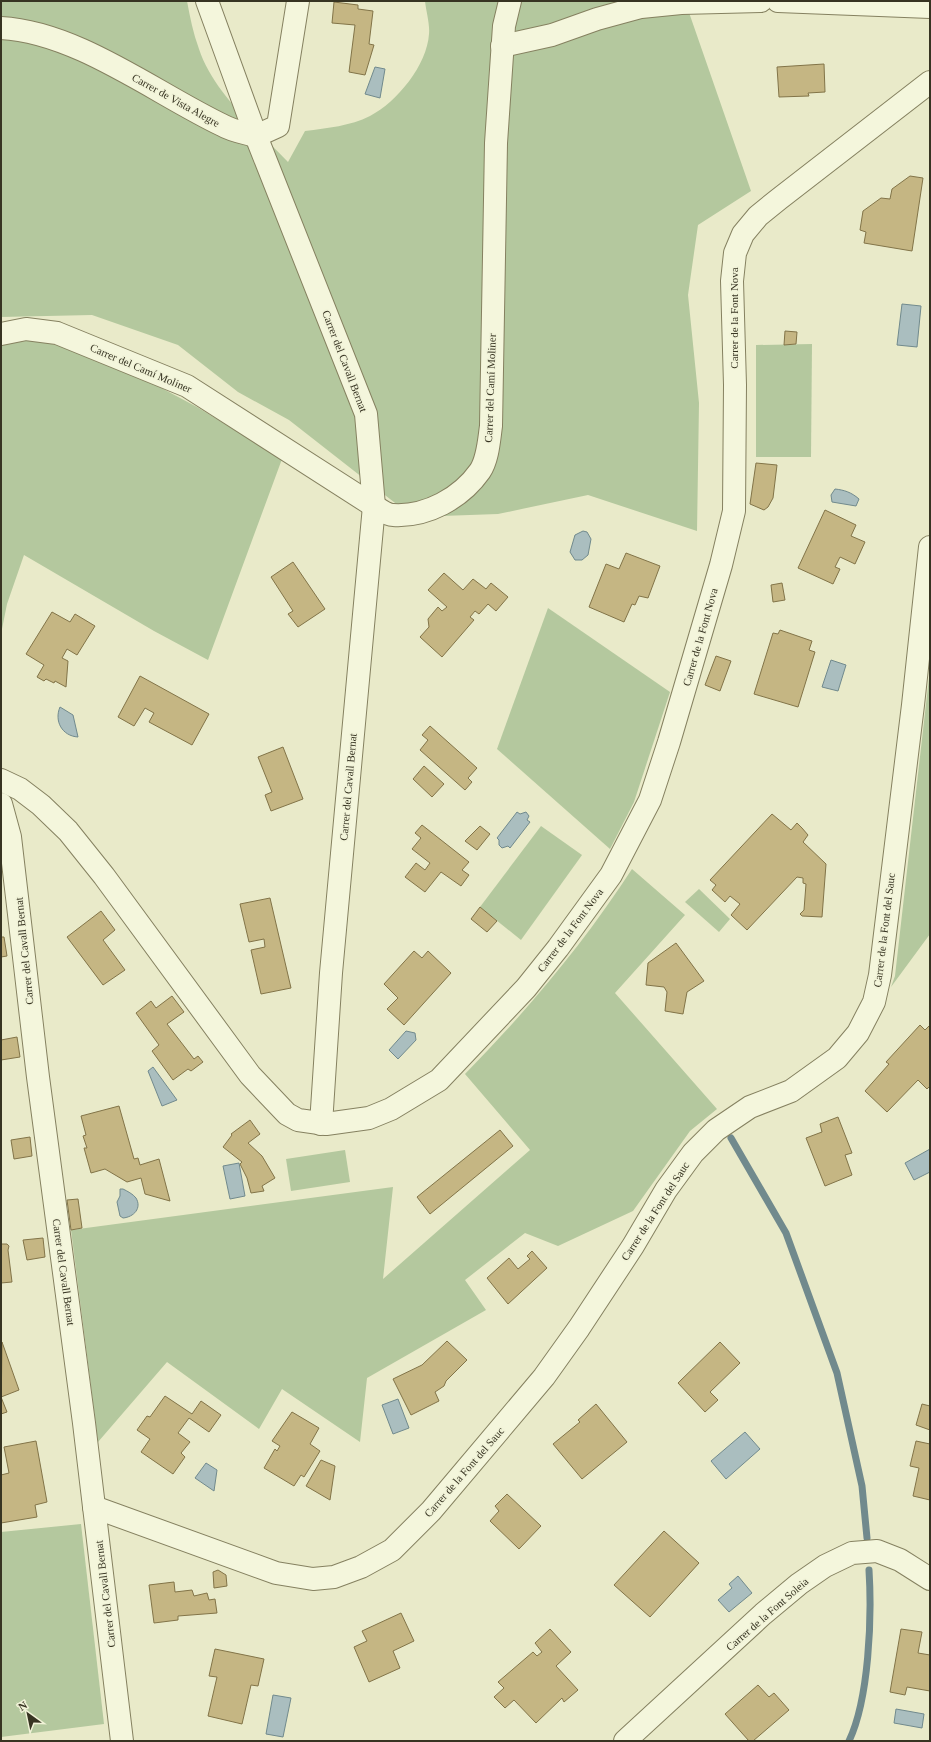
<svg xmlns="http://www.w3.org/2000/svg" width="931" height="1742" font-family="'Times New Roman',serif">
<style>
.green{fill:#b4c89e}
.water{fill:#aabebf;stroke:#718a8d}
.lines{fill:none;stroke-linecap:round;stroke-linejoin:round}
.stream{stroke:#718a8d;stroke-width:7}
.building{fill:#c5b683;stroke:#827448}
.street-casing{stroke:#858160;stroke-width:24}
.street{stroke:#f4f6dc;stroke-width:22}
.labels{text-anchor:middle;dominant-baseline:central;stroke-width:3;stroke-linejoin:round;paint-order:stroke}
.street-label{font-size:11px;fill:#373422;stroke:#f1f3d8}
</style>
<rect width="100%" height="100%" fill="#e9eac9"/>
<g class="green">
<path d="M1 1H187C190 17 193 33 199 49 213 92 257 130 288 162L305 131C328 128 350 126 370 116 397 102 427 65 429 34 430 24 426 11 425 1H685L751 191 698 225 688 295 699 403 697 531 588 495 498 514 413 517 289 420 238 392 178 345 92 315 1 317Z"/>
<polygon points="32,340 66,347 152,383 197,407 282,459 208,660 154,631 24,555 7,604 1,634 1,345"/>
<polygon points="812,344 811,457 756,457 756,345"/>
<polygon points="548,608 670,692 634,802 610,849 497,749"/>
<polygon points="930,669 930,934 891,987 895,976"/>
<polygon points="541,826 582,855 521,940 480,907"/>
<path d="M632 869 685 915 615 993 717 1109 690 1131 633 1211 558 1246 525 1233 465 1280 486 1310 367 1378 360 1442 282 1389 259 1429 167 1362 98 1442 71 1230 393 1187 383 1279 530 1150 465 1074C527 1011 584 943 632 869Z"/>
<polygon points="699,889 730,919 719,932 685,902"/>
<polygon points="345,1150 350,1182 291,1191 286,1159"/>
<polygon points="81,1524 104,1724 1,1737 1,1532"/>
</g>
<g class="water">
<polygon points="375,67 385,69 380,98 365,94"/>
<polygon points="902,304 921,306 917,347 897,345"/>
<path d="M835 489C844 490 851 492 859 499L856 506 832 502 831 495Z"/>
<polygon points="583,531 587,532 591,539 588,555 582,560 575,560 570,552 575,535"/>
<polygon points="831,660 846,665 838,691 822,687"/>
<path d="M60 707 73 715 78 737C62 736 54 721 60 707Z"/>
<polygon points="517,812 520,814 526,812 529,816 527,820 530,822 510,848 508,846 502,848 499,845 499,840 497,838"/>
<polygon points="406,1031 415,1033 416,1040 398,1059 389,1050"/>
<polygon points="153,1067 177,1100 162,1106 148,1071"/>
<polygon points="930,1149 930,1172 914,1180 905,1163"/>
<polygon points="239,1163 245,1196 230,1199 223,1166"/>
<path d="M120 1189H123C127 1191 133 1194 136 1198 142 1208 134 1217 123 1218L120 1216 117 1202 120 1196Z"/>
<polygon points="398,1399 409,1428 393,1434 382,1405"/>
<polygon points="745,1432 760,1449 726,1479 711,1461"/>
<polygon points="206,1463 217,1470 214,1491 195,1478"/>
<polygon points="738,1576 752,1593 729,1612 718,1600 732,1588 729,1584"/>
<polygon points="273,1695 291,1698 283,1737 266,1734"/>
<polygon points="896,1709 924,1714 922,1728 894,1723"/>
</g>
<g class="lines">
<g class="stream">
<polyline points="731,1138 786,1233 837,1373 862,1486 867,1538"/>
<path d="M849 1741C869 1699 872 1618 869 1570"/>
</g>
</g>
<g class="building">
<polygon points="334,2 358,5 358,9 373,11 369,44 374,45 365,75 349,72 355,25 332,23"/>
<polygon points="824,64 825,92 808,93 809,96 779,97 777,67"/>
<polygon points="910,176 923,178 912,251 864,243 866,232 860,230 863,211 881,198 890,199 892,189"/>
<polygon points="785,331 797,332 796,344 784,345"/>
<polygon points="756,463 777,465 773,498 768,507 764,510 750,504"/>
<polygon points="825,510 856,525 851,536 865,542 855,564 840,557 835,567 840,569 833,584 798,568"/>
<polygon points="626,553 660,566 648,598 639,596 635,605 632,604 624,622 589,607 606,564 619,569"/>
<polygon points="293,562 325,609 298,627 288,614 293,611 271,577"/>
<polygon points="444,573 463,590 473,579 486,589 491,583 508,597 496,611 488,604 479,614 475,611 470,617 474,620 442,657 420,637 429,627 428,619 438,607 442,611 447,607 428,590"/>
<polygon points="782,583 785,600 773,602 771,585"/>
<polygon points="52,612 70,622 75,614 95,626 77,655 67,649 62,658 68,661 66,687 55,681 54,683 46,679 44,681 37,677 44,665 26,654"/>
<polygon points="780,630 812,641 809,650 815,652 798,707 754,694 773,633 778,634"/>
<polygon points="716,656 731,661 720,691 705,685"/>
<polygon points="140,676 209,714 192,745 149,722 154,713 145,708 134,726 118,717"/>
<polygon points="430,726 477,768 468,778 472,782 465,790 420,750 428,740 422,735"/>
<polygon points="283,747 303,799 271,811 265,795 272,792 258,757"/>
<polygon points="424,766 444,784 432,797 413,779"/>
<polygon points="772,814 791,830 797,823 802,828 808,835 803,842 826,864 822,917 802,916 800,914 804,910 806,884 803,883 803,878 797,877 747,930 731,915 740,904 730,896 725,902 712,890 716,885 710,880"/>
<polygon points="422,825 469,862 462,870 469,875 461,886 441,872 425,892 405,877 416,863 425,870 430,863 412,849 421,838 415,833"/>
<polygon points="480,826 490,834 477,850 465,841"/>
<polygon points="270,898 291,988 261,994 251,950 265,947 264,939 249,942 240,904"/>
<polygon points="480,907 497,921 487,932 471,919"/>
<polygon points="101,911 115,930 103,940 125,970 103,985 67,937"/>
<polygon points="1,937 4,937 7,956 1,957"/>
<polygon points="676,943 704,981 687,992 683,1014 665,1011 667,992 664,987 646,985 648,963"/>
<polygon points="414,951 422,958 428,951 451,973 404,1025 387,1009 398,998 384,984"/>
<polygon points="172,996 184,1012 167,1024 194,1059 198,1056 203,1062 191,1071 188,1069 173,1080 152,1051 159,1045 136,1013 151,1001 156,1008"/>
<polygon points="920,1025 925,1030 930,1025 930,1086 927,1089 918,1080 887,1112 865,1091 889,1064 886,1062"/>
<polygon points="17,1037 20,1057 1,1060 1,1040"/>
<polygon points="119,1106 134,1159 138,1158 140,1165 159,1159 170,1201 145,1194 141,1178 127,1182 105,1169 91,1173 84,1148 87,1148 83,1136 86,1135 81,1116"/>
<polygon points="838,1117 852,1153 845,1155 852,1175 825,1186 806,1138 822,1132 820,1124"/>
<polygon points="250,1120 260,1134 248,1143 262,1156 275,1178 262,1186 264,1191 251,1193 247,1178 240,1164 242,1162 223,1147 232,1135 231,1134"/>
<polygon points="500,1130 513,1146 430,1214 417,1197"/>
<polygon points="30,1137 32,1156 14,1159 11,1140"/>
<polygon points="78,1199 82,1228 71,1230 67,1200"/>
<polygon points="43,1238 45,1257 27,1260 23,1240"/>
<polygon points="1,1244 7,1244 9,1246 8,1250 12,1282 1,1283"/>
<polygon points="532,1251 547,1268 508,1304 487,1278 509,1258 518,1269 530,1259 527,1256"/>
<polygon points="447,1341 467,1360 446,1381 444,1386 435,1392 439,1401 411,1415 393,1379 422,1365"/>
<polygon points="2,1342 19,1390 1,1397 7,1412 1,1414"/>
<polygon points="720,1342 740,1363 710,1392 718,1400 705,1412 678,1383"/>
<polygon points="165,1396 192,1414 201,1401 221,1415 209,1432 189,1418 178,1433 190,1442 181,1453 185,1457 173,1474 141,1452 150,1439 137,1430 147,1416 150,1417"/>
<polygon points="596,1404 627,1442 582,1479 553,1444 580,1422 578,1420"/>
<polygon points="922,1404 930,1406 930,1430 916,1425"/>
<polygon points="292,1412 319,1428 310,1444 320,1451 304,1477 301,1475 294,1486 264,1468 275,1449 277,1451 280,1446 272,1441"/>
<polygon points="36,1441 47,1502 35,1505 37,1517 1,1523 1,1475 9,1473 4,1447"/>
<polygon points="916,1441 930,1444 930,1500 913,1496 919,1468 910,1466"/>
<polygon points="321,1460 335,1466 330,1500 306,1486"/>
<polygon points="507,1494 541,1526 519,1549 490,1521 499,1511 495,1506"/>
<polygon points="664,1531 699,1563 650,1617 614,1585"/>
<polygon points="218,1570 226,1575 227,1586 214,1588 213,1572"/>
<polygon points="174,1582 175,1592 192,1590 194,1596 207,1593 209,1600 215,1599 217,1613 178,1616 178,1620 154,1623 149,1585"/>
<polygon points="401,1613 414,1641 393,1651 400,1668 369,1682 354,1647 367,1641 362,1631"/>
<polygon points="550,1629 571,1652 556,1666 578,1690 564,1702 562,1698 536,1723 514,1700 505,1708 494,1697 504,1688 498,1682 533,1652 537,1656 542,1652 535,1643"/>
<polygon points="901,1629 922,1632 918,1653 930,1655 930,1691 907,1687 905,1695 890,1692"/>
<polygon points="215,1649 264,1659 258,1686 251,1685 242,1724 208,1716 217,1677 209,1676"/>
<polygon points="758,1685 769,1697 774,1693 789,1710 753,1741 749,1741 725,1714"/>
</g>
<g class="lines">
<defs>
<g id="street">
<polyline points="207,1 256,136 366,414 374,506 331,973 321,1124"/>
<polyline points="778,1 930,7"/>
<path d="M1 28C77 32 155 93 222 125 232 131 245 133 256 136L278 126 298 1"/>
<polyline points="502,46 552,35 597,19 641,7 681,3 761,1"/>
<path d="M1 334 26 329 57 333 187 386 374 506C379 509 387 515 393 515 427 517 461 498 480 471 488 459 489 440 491 426L496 143 504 26 510 1"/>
<polyline points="1,780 20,789 41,805 68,831 104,876 250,1075 287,1114 298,1120 326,1124 369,1118 391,1109 439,1080 526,988 558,948 611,875 650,800 669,742 721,565 734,511 735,385 732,281 735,253 743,234 758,216 779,199 930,82"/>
<polyline points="1,804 10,837 38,1077 84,1423 122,1741"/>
<polyline points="94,1507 276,1573 313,1579 334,1577 361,1567 392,1550 431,1511 544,1377 579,1328 633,1246 666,1190 693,1153 716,1130 750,1107 791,1091 837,1058 858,1033 874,1002 880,975 913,705 930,547"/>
<polyline points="625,1741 763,1614 799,1584 825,1566 852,1553 877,1551 900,1560 930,1579"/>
</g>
</defs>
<use href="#street" class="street-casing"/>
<use href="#street" class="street"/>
</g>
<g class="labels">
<g class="street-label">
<text transform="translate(176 100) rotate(29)">Carrer de Vista Alegre</text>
<text transform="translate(734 318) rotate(-90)">Carrer de la Font Nova</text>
<text transform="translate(345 361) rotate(69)">Carrer del Cavall Bernat</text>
<text transform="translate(141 368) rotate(23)">Carrer del Camí Moliner</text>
<text transform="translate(490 388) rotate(-88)">Carrer del Camí Moliner</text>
<text transform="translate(700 637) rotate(-74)">Carrer de la Font Nova</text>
<text transform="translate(348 787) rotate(-85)">Carrer del Cavall Bernat</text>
<text transform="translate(570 930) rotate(-53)">Carrer de la Font Nova</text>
<text transform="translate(884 930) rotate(-83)">Carrer de la Font del Sauc</text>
<text transform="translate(24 951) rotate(-96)">Carrer del Cavall Bernat</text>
<text transform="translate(655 1211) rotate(-57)">Carrer de la Font del Sauc</text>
<text transform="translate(64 1272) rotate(82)">Carrer del Cavall Bernat</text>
<text transform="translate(464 1472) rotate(-49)">Carrer de la Font del Sauc</text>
<text transform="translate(105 1594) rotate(-97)">Carrer del Cavall Bernat</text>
<text transform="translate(767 1614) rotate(-41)">Carrer de la Font Soleia</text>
</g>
</g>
<rect width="931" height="1742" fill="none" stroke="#373422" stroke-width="4"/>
<g transform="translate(28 1714) rotate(327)" stroke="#f1f3d8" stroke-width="3" paint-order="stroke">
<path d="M0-3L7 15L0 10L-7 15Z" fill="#373422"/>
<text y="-6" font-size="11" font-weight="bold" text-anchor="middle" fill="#373422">N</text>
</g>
</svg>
